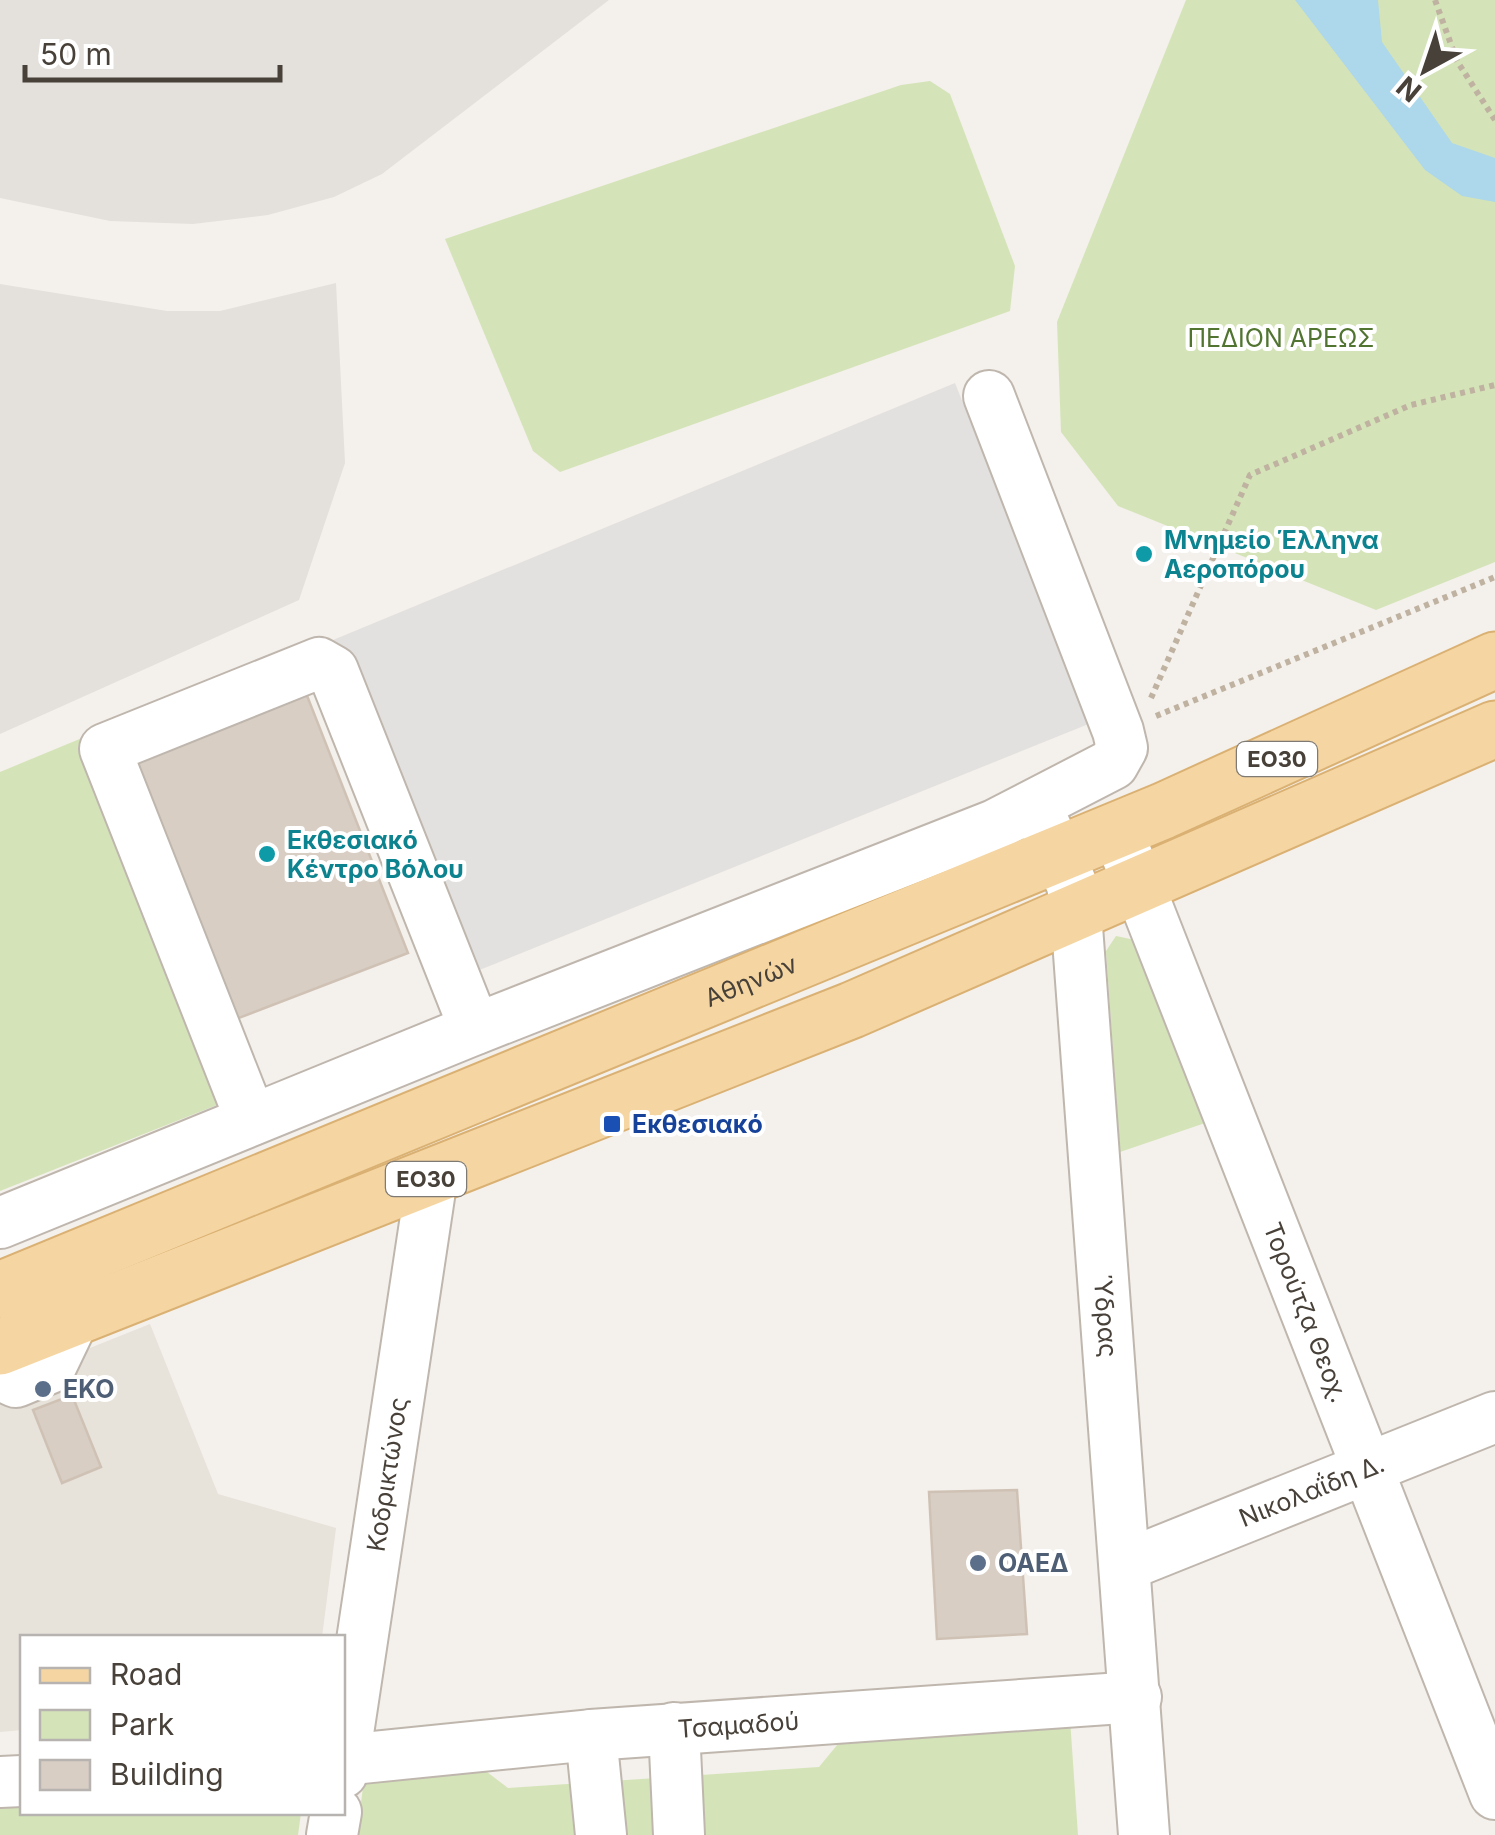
<svg xmlns="http://www.w3.org/2000/svg" width="1495" height="1835" font-family="Inter,sans-serif">
<style>
.residential{fill:#e7e2da}
.industrial{fill:#e4e0dc}
.green{fill:#d4e4b8}
.parking{fill:#e3e1df}
.water{fill:#add7eb}
.building{fill:#d8cec4;stroke:#cfc2b5;stroke-width:2.5}
.lines{fill:none;stroke-linecap:round;stroke-linejoin:round}
.minor-casing{stroke:#bfb7ae;stroke-width:54}
.major-casing{stroke:#dab173;stroke-width:59}
.path{stroke:#bfb2a1;stroke-width:6;stroke-dasharray:5 5;stroke-linecap:butt}
.minor{stroke:#fff;stroke-width:50}
.major{stroke:#f5d6a3;stroke-width:55}
.culture-dot{fill:#0f9aa8;stroke:#fff;stroke-width:4}
.transit-dot{fill:#1a4fb4;stroke:#fff;stroke-width:4}
.service-dot{fill:#5c6f8a;stroke:#fff;stroke-width:4}
.labels{text-anchor:middle;dominant-baseline:central;stroke-width:8;stroke-linejoin:round;paint-order:stroke}
.shield{fill:#fff;stroke:#7f7a74;stroke-width:2.5}
.shield-label{font-size:22px;font-weight:bold;fill:#484139}
.park-label{font-size:25px;fill:#517531;stroke:#fff}
.culture-label{font-size:25px;font-weight:bold;fill:#0d838f;stroke:#fff;text-anchor:start}
.street-label{font-size:25px;fill:#484139;stroke:#fff}
.transit-label{font-size:25px;font-weight:bold;fill:#164399;stroke:#fff;text-anchor:start}
.service-label{font-size:25px;font-weight:bold;fill:#4e5e75;stroke:#fff;text-anchor:start}
</style>
<rect width="100%" height="100%" fill="#f4f0eb"/>
<polygon class="residential" points="150,1324 218,1494 336,1528 322,1637 22,1638 22,1730 0,1732 0,1384"/>
<g class="industrial">
<polygon points="0,0 609,0 382,174 334,197 268,215 193,224 110,221 0,198"/>
<polygon points="336,283 345,463 299,600 0,734 0,284 167,311 220,311"/>
</g>
<g class="green">
<polygon points="1186,0 1495,0 1495,562 1376,610 1118,506 1061,432 1057,322"/>
<polygon points="930,81 950,94 1015,266 1010,311 560,472 533,451 445,239 901,85"/>
<polygon points="82,738 222,1103 0,1191 0,772"/>
<polygon points="1116,936 1135,940 1211,1121 1120,1152 1106,951"/>
<polygon points="1070,1719 1078,1835 357,1835 366,1763 466,1756 508,1788 819,1767 847,1733"/>
<polygon points="22,1795 22,1812 301,1813 298,1835 0,1835 0,1796"/>
</g>
<polygon class="parking" points="955,383 1091,723 467,975 333,640"/>
<polygon class="water" points="1295,0 1378,0 1382,42 1452,143 1495,158 1495,202 1462,196 1425,170"/>
<g class="building">
<polygon points="304,688 408,953 231,1021 127,756"/>
<polygon points="72,1395 101,1467 62,1483 33,1410"/>
<polygon points="1017,1490 1027,1634 937,1639 929,1492"/>
</g>
<g class="lines">
<defs>
<g id="minor">
<path id="s1" d="M1042 819 1072 885 1076 913 1144 1835"/>
<path id="s2" d="M1117 830 1495 1794"/>
<polyline points="251,1120 105,749 319,663 333,671 475,1029"/>
<polyline points="0,1223 468,1032 995,825 1113,764 1122,748 1118,731 989,396"/>
<polyline points="0,1375 16,1382 50,1368 73,1320"/>
<path id="s3" d="M1126 1565 1495 1417"/>
<polyline points="674,1728 679,1835"/>
<polyline points="591,1735 601,1835"/>
<path id="s4" d="M342 1760 591 1735 1136 1697"/>
<path id="s5" d="M342 1773 432 1177"/>
<polyline points="0,1782 22,1781"/>
<polyline points="332,1835 336,1812"/>
</g>
<g id="major">
<path id="s6" d="M0 1290 1163 811 1495 660"/>
<polyline points="0,1347 852,1010 1495,729"/>
</g>
</defs>
<use href="#minor" class="minor-casing"/>
<use href="#major" class="major-casing"/>
<g class="path">
<polyline points="1435,0 1457,61 1495,120"/>
<polyline points="1151,698 1250,475 1411,405 1495,385"/>
<polyline points="1156,716 1495,577"/>
</g>
<use href="#minor" class="minor"/>
<use href="#major" class="major"/>
</g>
<g class="culture-dot">
<circle cx="1144" cy="554" r="10"/>
<circle cx="267" cy="854" r="10"/>
</g>
<rect class="transit-dot" x="602" y="1114" width="20" height="20" rx="5"/>
<g class="service-dot">
<circle cx="43" cy="1389" r="10"/>
<circle cx="978" cy="1563" r="10"/>
</g>
<g class="labels">
<g class="shield">
<rect x="1237" y="742" width="80" height="34" rx="8"/>
<rect x="386" y="1162" width="80" height="34" rx="8"/>
</g>
<g class="shield-label">
<text x="1277" y="759">ΕΟ30</text>
<text x="426" y="1179">ΕΟ30</text>
</g>
<g class="park-label">
<text x="1281" y="338">ΠΕΔΙΟΝ ΑΡΕΩΣ</text>
</g>
<g class="culture-label">
<text x="1164" y="540">Μνημείο Έλληνα<tspan x="1164" dy="29">Αεροπόρου</tspan></text>
<text x="287" y="840">Εκθεσιακό<tspan x="287" dy="29">Κέντρο Βόλου</tspan></text>
</g>
<g class="street-label">
<text stroke="none"><textPath href="#s6" startOffset="812">Αθηνών</textPath></text>
<text stroke="none"><textPath href="#s2" startOffset="518">Τορούτζα Θεοχ.</textPath></text>
<text stroke="none"><textPath href="#s1" startOffset="505">Ύδρας</textPath></text>
<text stroke="none"><textPath href="#s5" startOffset="302">Κοδρικτώνος</textPath></text>
<text stroke="none"><textPath href="#s3" startOffset="200">Νικολαΐδη Δ.</textPath></text>
<text stroke="none"><textPath href="#s4" startOffset="398">Τσαμαδού</textPath></text>
</g>
<g class="transit-label">
<text x="632" y="1124">Εκθεσιακό</text>
</g>
<g class="service-label">
<text x="63" y="1389">EKO</text>
<text x="998" y="1563">ΟΑΕΔ</text>
</g>
</g>
<rect x="20" y="1635" width="325" height="180" fill="#ffffff" stroke="#b6b3b0" stroke-width="2.5"/>
<rect x="40" y="1668" width="50" height="15" fill="#f5d6a3" stroke="#b6b3b0" stroke-width="2.5"/>
<text x="110" y="1685" font-size="30" fill="#484139">Road</text>
<rect x="40" y="1710" width="50" height="30" fill="#d4e4b8" stroke="#b6b3b0" stroke-width="2.5"/>
<text x="110" y="1735" font-size="30" fill="#484139">Park</text>
<rect x="40" y="1760" width="50" height="30" fill="#d8cec4" stroke="#b6b3b0" stroke-width="2.5"/>
<text x="110" y="1785" font-size="30" fill="#484139">Building</text>
<g transform="translate(1425 70) rotate(220)" stroke="#ffffff" stroke-width="8" paint-order="stroke">
<path d="M0-8L18 38L0 25L-18 38Z" fill="#484139"/>
<text y="-15" font-size="28" font-weight="bold" text-anchor="middle" fill="#484139">N</text>
</g>
<path d="M25 65v15h255v-15" fill="none" stroke="#484139" stroke-width="5"/>
<text x="40" y="65" font-size="30" fill="#484139" stroke="#ffffff" stroke-width="8" paint-order="stroke">50 m</text>
</svg>
